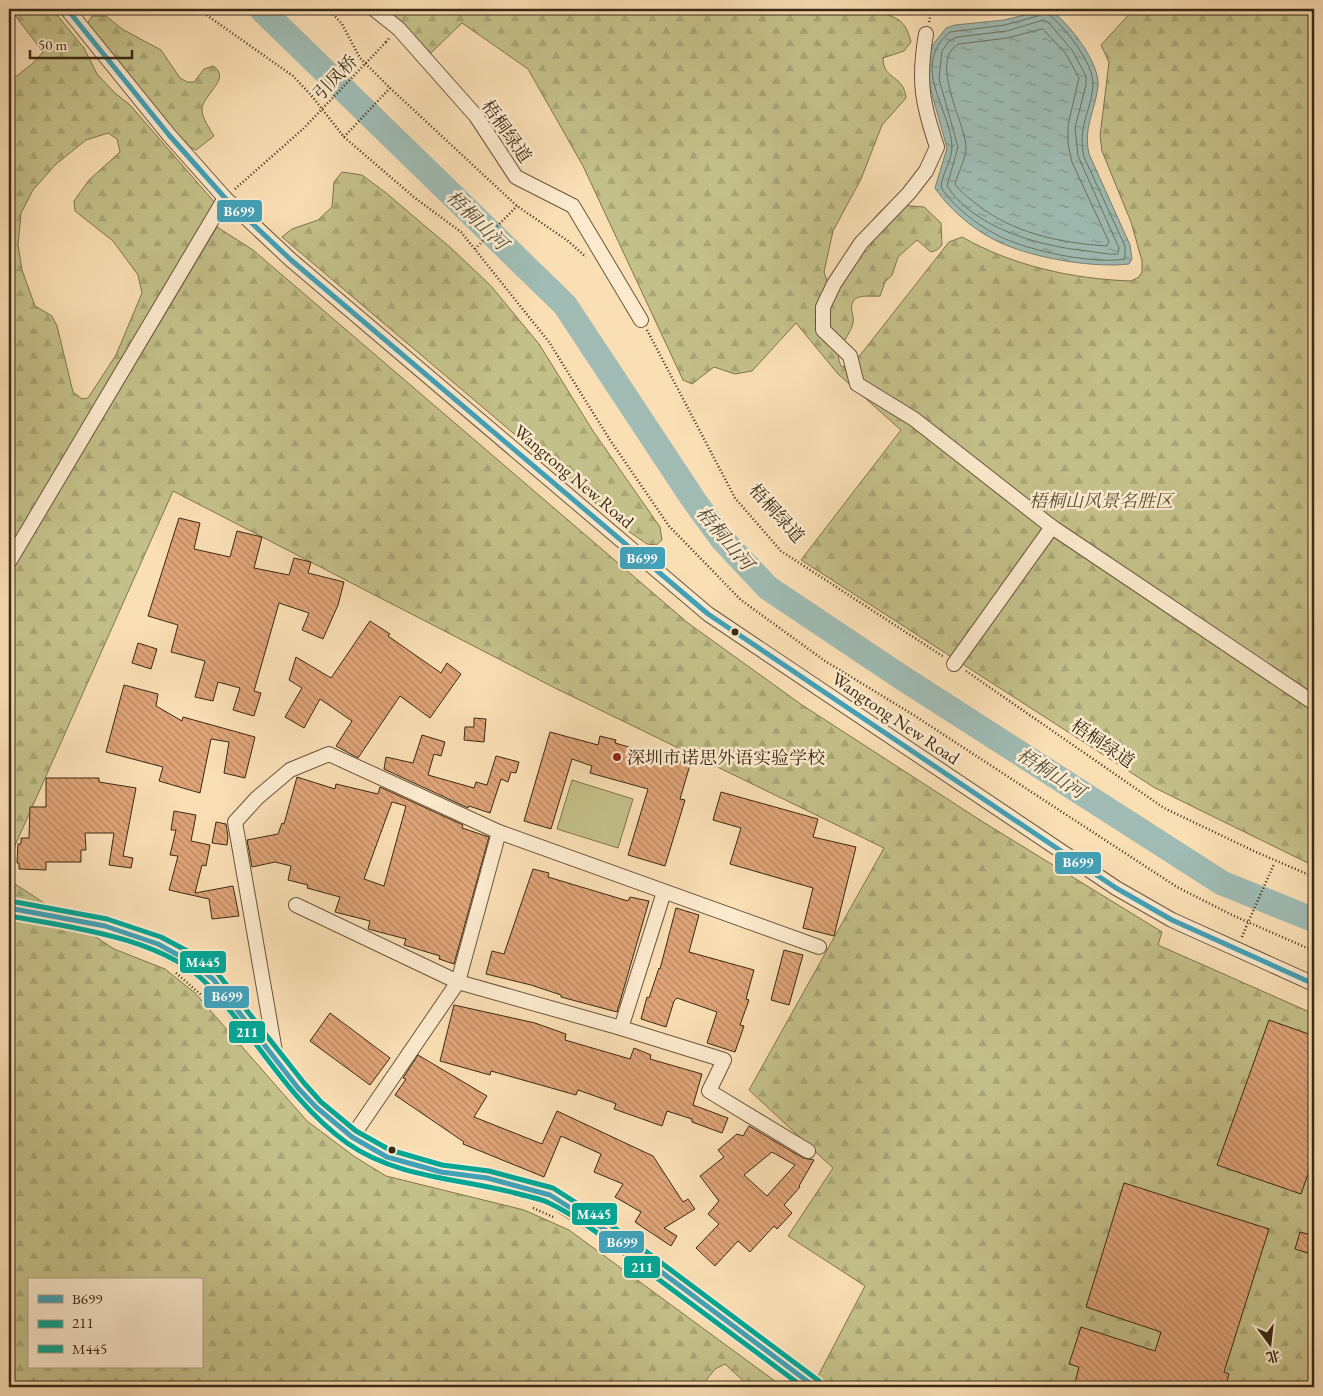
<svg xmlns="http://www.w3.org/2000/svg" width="1323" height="1396" font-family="'EB Garamond','Noto Serif SC',serif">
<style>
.grass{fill:#c4c089;stroke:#7f744e}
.forest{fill:url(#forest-firs);stroke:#7f744e;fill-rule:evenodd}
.water{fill:url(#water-ripples);stroke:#778173}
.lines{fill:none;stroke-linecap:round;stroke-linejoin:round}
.shore{stroke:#6c7264;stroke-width:1}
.river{stroke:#9fbbb3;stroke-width:25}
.building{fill:url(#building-back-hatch);stroke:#3a2914;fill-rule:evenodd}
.minor-casing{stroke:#6a563c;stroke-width:16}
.major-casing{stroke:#3a2914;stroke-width:21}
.path{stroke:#3a2914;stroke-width:2.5;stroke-dasharray:1 2.5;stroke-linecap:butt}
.minor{stroke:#fceace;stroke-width:14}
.major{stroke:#fadeb4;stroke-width:19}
.path-bridge{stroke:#3a2914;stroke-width:2.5;stroke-dasharray:1 2.5;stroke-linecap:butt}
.bus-1-casing{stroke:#fceace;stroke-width:9}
.bus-2-casing{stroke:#fceace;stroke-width:9}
.bus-3-casing{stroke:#fceace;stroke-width:9}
.bus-1{stroke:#42a1b8;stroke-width:5}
.bus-2{stroke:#04a695;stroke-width:5}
.bus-3{stroke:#04a695;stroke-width:5}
.bus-dot{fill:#3a2914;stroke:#fceace;stroke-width:2}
.poi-dot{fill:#8f2418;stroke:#fceace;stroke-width:2}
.labels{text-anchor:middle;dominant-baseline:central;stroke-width:5;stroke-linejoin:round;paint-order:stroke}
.street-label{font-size:18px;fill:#3a2914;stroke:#fceace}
.park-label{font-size:18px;font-style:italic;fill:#5c4f31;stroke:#fceace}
.poi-label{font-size:18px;fill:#3a2914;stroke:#fceace;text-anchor:start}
.water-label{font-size:19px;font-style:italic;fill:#534e3c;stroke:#fceace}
.line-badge{stroke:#fceace;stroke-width:2}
.badge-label{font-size:14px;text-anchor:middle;font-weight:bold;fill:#fff}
</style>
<defs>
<pattern id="forest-firs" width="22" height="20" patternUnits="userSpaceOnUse" patternTransform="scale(1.25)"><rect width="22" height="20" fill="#c4c089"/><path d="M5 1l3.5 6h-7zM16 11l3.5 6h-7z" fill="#a9a575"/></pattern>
<pattern id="water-ripples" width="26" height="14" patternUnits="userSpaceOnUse" patternTransform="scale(1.25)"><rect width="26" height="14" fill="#9fbbb3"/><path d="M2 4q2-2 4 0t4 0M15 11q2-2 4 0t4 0" fill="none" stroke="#839890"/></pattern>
<pattern id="building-back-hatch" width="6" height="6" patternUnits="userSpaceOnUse" patternTransform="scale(1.25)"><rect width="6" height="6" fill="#e0a478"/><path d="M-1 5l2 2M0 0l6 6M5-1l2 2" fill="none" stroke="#b78661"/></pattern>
</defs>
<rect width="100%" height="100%" fill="#fadeb4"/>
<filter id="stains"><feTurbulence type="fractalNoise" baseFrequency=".004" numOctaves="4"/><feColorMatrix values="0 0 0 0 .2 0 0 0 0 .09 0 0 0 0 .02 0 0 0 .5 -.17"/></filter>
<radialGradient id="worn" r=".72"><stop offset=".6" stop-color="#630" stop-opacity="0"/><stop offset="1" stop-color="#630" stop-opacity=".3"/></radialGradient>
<polygon class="grass" points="572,780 633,799 618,848 557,829"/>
<g class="forest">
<path d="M10 9H52L84 48 97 74 115 93 130 105 216 204 9 558V82L32 64 43 52ZM108 133 117 139 120 152 89 180 74 201 75 211 113 241 138 275 142 293 116 355 88 398 82 399 73 392 57 326 52 316 35 306 22 270 18 245 21 213 33 190 55 165 86 140Z"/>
<path d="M387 9H872C895 19 904 15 911 42L904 51 883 58C883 81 904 74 906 98L882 125 861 179 833 231 824 272 828 284 856 255 867 251 872 244C867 225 874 216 889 204L924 207 941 223 942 245 937 250 931 252 917 240 898 257 892 275 885 282 880 296C873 297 859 294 854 300 848 308 855 315 853 323 850 338 831 351 842 367L851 364 861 354 949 242 962 237C1013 266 1073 279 1131 281L1139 277 1142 272V261L1131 222 1102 151 1100 136 1109 62 1101 45 1134 9H1314V866L1155 788 801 560 901 430 838 374 796 323 752 371 735 374 714 367 692 384 683 380 583 166 528 69 462 23 431 53Z"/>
<path d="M92 16H106L122 29 161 50 180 78 187 82H194L204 69 213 66C233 78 201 96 202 110 202 118 210 129 214 136L196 150 188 146 85 27Z"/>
<polygon points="342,172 362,175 385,192 452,249 491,286 539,344 593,431 660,527 662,540 656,545 647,544 631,533 282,237 292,229 318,220 332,207 334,182"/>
<polygon points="217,227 253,250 688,623 802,705 983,822 1162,932 1158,945 1314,1014 1314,1387 829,1387 817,1378 865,1286 788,1236 833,1168 749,1090 884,848 557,689 173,491 9,859 9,575"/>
<path d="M9 880 114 949 165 969 195 993 307 1121 355 1157 386 1176 524 1210 569 1230 783 1387H750L725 1364 715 1369 701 1387H9ZM29 1280H201V1367H29Z"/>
</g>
<path class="water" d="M1049 9C1068 22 1100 62 1098 86 1095 112 1083 127 1089 154L1130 245 1132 259 1129 264C1095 268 1042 259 1011 247 982 237 952 213 935 188L947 148 928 80 929 52 932 46 946 28 955 25 1004 20Z"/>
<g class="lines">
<g class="shore">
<path d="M1042 9 1038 16 1005 25 950 32C909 66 951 109 952 147 952 160 942 174 941 187 954 209 989 234 1013 242 1042 253 1095 264 1125 259V246L1084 157C1077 127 1091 112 1093 85 1094 63 1064 26 1048 14L1046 9"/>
<path d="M1044 20 1049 23 1072 50 1086 76V85L1075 128 1078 156 1119 248 1118 254C1108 255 1097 252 1087 251 1040 246 975 229 947 186L958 147 939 79 942 51 949 41 957 37 1007 31Z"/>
<path d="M1043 29 1066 54 1079 78 1068 125V144L1072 162 1109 242 1107 246C1060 243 1012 233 975 203 968 197 960 192 955 184 958 172 966 159 966 147 965 122 928 60 959 44L1007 38Z"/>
</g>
<polyline class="river" points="261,9 565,305 693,499 722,539 768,588 901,677 1222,883 1314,920"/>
</g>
<g class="building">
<polygon points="179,518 200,523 194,549 230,557 237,531 262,537 254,568 289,575 294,558 311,562 308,573 344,582 338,605 323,639 302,630 309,613 279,603 254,691 261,693 254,716 233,710 240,688 218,682 213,701 195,697 205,661 171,652 178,625 148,616"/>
<polygon points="370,621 390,634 388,636 441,673 447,663 461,674 430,718 400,696 358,758 336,746 352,721 320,699 304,728 285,717 302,688 289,680 296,657 331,678"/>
<polygon points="138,643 157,649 151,669 132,663"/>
<polygon points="124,685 158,694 156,706 182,721 183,717 255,737 245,778 224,773 229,742 211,739 200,793 159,781 163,767 106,752"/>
<polygon points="474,718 486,719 484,742 464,740 465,727 474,727"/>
<polygon points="550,732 598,745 600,736 616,740 615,743 690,765 680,799 685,800 665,866 628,855 648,789 590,773 592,766 572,759 551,829 524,821"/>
<polygon points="422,735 445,742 441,756 434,754 428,775 474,788 476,782 487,785 496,756 519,762 516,773 511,772 508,782 501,779 490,813 469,806 468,808 384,769 386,757 413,763"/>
<path d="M297 777 335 789 336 784 378 794 380 787 463 825 462 828 489 837 454 964 439 959 440 956 404 945 406 939 368 929 370 921 335 912 340 897 307 888 308 885 288 880 291 866 275 862 252 867 247 840 278 834 282 823 284 824ZM392 802 406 806 384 886 364 879Z"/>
<polygon points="46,778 99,778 99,782 136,788 123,856 133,858 131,868 109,865 114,833 85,833 86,850 81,850 81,862 46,862 46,870 19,869 19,863 17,863 18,844 21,844 21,838 29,838 30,807 46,807"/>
<polygon points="721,792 818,819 813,837 856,847 834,936 803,928 813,888 730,864 741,828 713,820"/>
<polygon points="174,811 196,815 191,841 210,845 206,866 202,865 195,893 233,886 239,916 212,919 209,899 169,890 178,856 170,855 176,830 171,830"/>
<polygon points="216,822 226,824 228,836 227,845 212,843"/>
<polygon points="533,869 549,873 548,877 628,901 630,897 649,901 617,1012 561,997 561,995 531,985 486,974 492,951 504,954"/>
<polygon points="676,908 699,915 689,952 754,970 746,999 749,1000 740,1025 744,1026 735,1052 707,1043 717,1012 677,998 674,1001 666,1027 641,1019 647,997 649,998 659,968 660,969"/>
<polygon points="784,950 803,955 789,1005 771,1000"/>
<polygon points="454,1005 535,1023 566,1034 565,1040 630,1059 634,1048 651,1055 650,1059 702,1074 693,1105 728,1118 722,1133 692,1122 692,1119 667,1111 662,1126 614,1109 616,1104 612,1102 578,1090 576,1095 491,1071 490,1075 440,1061"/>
<polygon points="330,1013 390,1058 370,1085 310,1041"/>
<polygon points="1269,1020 1314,1036 1314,1157 1301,1194 1217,1165"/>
<polygon points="418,1055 487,1096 474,1117 542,1144 557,1111 653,1156 683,1202 688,1199 695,1209 664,1228 677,1236 671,1246 635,1222 641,1212 615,1197 623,1184 594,1172 601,1154 561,1136 544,1177 463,1144 464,1142 395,1095 406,1079 403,1078"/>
<path d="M749 1126 803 1158 814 1160 799 1186 800 1187 784 1205 792 1213 777 1229 774 1226 750 1252 738 1241 715 1266 696 1248 719 1224 708 1214 719 1201 700 1176 724 1157 718 1150 737 1134 743 1136ZM772 1152 795 1165 767 1196 744 1175Z"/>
<polygon points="1124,1183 1269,1229 1224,1372 1229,1374 1225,1387 1074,1387 1079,1367 1069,1364 1081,1327 1155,1351 1161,1332 1086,1307"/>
<polygon points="1300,1232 1314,1236 1314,1255 1295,1249"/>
</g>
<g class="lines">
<defs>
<g id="minor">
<polyline points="67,9 169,135 225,198 291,260 708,614 1116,888 1172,920 1314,984"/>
<polyline points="374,9 399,29 476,116 516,177 573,206 641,320"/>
<path d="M926 34C918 80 922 103 937 147L926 171 909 193 861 243 834 284 823 307V330L850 356 857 384 914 419 1052 527 1314 703"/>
<polyline points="9,562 225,198"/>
<polyline points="954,664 1052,527"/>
<polyline points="296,905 458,982 621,1028 724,1060 709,1091 808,1151"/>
<polyline points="621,1028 664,892"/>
<polyline points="276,1057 235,822 257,798 290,770 329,754 499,832 819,947"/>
<polyline points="352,1137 458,982 499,832"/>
</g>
<polyline id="major" points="9,908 105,926 158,944 189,961 213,979 298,1088 316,1107 352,1137 387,1157 441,1172 487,1178 550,1195 604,1229 815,1387"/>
</defs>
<use href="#minor" class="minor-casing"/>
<use href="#major" class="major-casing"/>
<g class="path">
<polyline points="198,9 293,76 311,95 344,137 415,198 461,232 549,342 610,440 669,526 741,600 825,661 912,714 1177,887 1232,915 1314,951"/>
<polyline points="328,9 342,24 360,58 390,88 517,206 568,241 586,257"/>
<polyline points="929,22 932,9"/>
<polyline points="386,42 390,37"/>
<polyline points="344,137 390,88"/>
<polyline points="235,189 303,129"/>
<polyline points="475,249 517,206"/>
<polyline points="647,330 735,498 781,551 944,657"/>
<polyline points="966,671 1164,808 1256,852 1314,877"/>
<polyline points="1242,937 1246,927"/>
<polyline points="176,973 207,1000"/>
<polyline points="533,1208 553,1217"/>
</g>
<use href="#minor" class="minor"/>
<use href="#major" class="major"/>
<g class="path-bridge">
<polyline points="303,129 386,42"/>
<polyline points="1246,927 1274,864"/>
</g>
<defs>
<g id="bus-1">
<polyline points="67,9 169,135 225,198 291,260 708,614 1116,888 1172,920 1314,984"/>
<polyline points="9,908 105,926 158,944 189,961 213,979 298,1088 316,1107 352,1137 387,1157 441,1172 487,1178 550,1195 604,1229 815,1387"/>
</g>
<path id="bus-2" d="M9 916C70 927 165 938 209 986 257 1038 289 1101 347 1143 397 1178 458 1178 515 1193 525 1196 538 1198 547 1202 580 1217 617 1248 646 1270 698 1309 751 1348 803 1387"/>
<polyline id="bus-3" points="10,901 107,919 161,937 193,954 218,974 304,1083 321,1102 356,1131 390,1150 442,1165 489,1171 553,1188 608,1223 819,1381"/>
</defs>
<use href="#bus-1" class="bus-1-casing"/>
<use href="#bus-2" class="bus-2-casing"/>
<use href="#bus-3" class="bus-3-casing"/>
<use href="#bus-1" class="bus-1"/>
<use href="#bus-2" class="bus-2"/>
<use href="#bus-3" class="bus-3"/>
</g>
<g class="bus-dot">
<circle cx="735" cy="632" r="4.5"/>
<circle cx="392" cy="1150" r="4.5"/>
</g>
<circle class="poi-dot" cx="617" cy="757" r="5"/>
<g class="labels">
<g class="street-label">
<text transform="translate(335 77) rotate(-46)">引凤桥</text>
<text transform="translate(507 131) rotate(55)">梧桐绿道</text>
<text transform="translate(574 476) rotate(40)">Wangtong New Road</text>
<text transform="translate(777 513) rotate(48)">梧桐绿道</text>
<text transform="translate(896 718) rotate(34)">Wangtong New Road</text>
<text transform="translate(1103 743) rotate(34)">梧桐绿道</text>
</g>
<g class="park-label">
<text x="1101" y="500">梧桐山风景名胜区</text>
</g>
<g class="poi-label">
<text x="627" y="757">深圳市诺思外语实验学校</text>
</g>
<g class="water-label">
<text transform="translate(477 220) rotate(44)">梧桐山河</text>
<text transform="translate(725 538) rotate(50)">梧桐山河</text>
<text transform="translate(1051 773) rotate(33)">梧桐山河</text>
</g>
</g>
<g class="line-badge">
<rect x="216" y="199" width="47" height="24" rx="5" fill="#42a1b8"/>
<rect x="619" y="546" width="47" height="24" rx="5" fill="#42a1b8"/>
<rect x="1054" y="851" width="48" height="24" rx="5" fill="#42a1b8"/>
<rect x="179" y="950" width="48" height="24" rx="5" fill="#04a695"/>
<rect x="203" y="985" width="47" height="24" rx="5" fill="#42a1b8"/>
<rect x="228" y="1020" width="38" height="24" rx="5" fill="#04a695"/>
<rect x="571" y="1202" width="47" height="24" rx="5" fill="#04a695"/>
<rect x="598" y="1230" width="47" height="24" rx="5" fill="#42a1b8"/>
<rect x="623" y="1255" width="38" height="24" rx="5" fill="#04a695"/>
</g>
<g class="badge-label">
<text x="239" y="216">B699</text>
<text x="642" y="563">B699</text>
<text x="1078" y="867">B699</text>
<text x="203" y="967">M445</text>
<text x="227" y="1001">B699</text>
<text x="247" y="1037">211</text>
<text x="594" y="1219">M445</text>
<text x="622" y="1247">B699</text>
<text x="642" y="1272">211</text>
</g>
<rect width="1323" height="1396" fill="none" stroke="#fadeb4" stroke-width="30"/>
<rect x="10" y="10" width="1303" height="1376" fill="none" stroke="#3a2914" stroke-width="2.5"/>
<rect x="15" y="15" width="1293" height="1366" fill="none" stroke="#3a2914"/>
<rect x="28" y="1278" width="175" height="90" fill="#fceace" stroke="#ae9d84"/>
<rect x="38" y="1295" width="25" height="8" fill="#42a1b8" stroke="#ae9d84"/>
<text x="72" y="1304" font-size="15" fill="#3a2914">B699</text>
<rect x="38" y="1320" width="25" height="8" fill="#04a695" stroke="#ae9d84"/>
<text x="72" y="1328" font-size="15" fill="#3a2914">211</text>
<rect x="38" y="1345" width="25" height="8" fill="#04a695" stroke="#ae9d84"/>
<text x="72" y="1354" font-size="15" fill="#3a2914">M445</text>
<g transform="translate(1270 1344) rotate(165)" stroke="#fceace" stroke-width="4" paint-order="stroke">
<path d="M0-4L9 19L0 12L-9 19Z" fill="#3a2914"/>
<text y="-8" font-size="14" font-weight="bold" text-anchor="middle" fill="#3a2914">北</text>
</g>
<path d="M30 50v8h102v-8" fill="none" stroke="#3a2914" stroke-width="2.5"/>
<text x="38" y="50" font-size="15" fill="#3a2914" stroke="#fceace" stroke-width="4" paint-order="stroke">50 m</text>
<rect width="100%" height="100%" filter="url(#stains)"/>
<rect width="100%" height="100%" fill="url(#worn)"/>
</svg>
